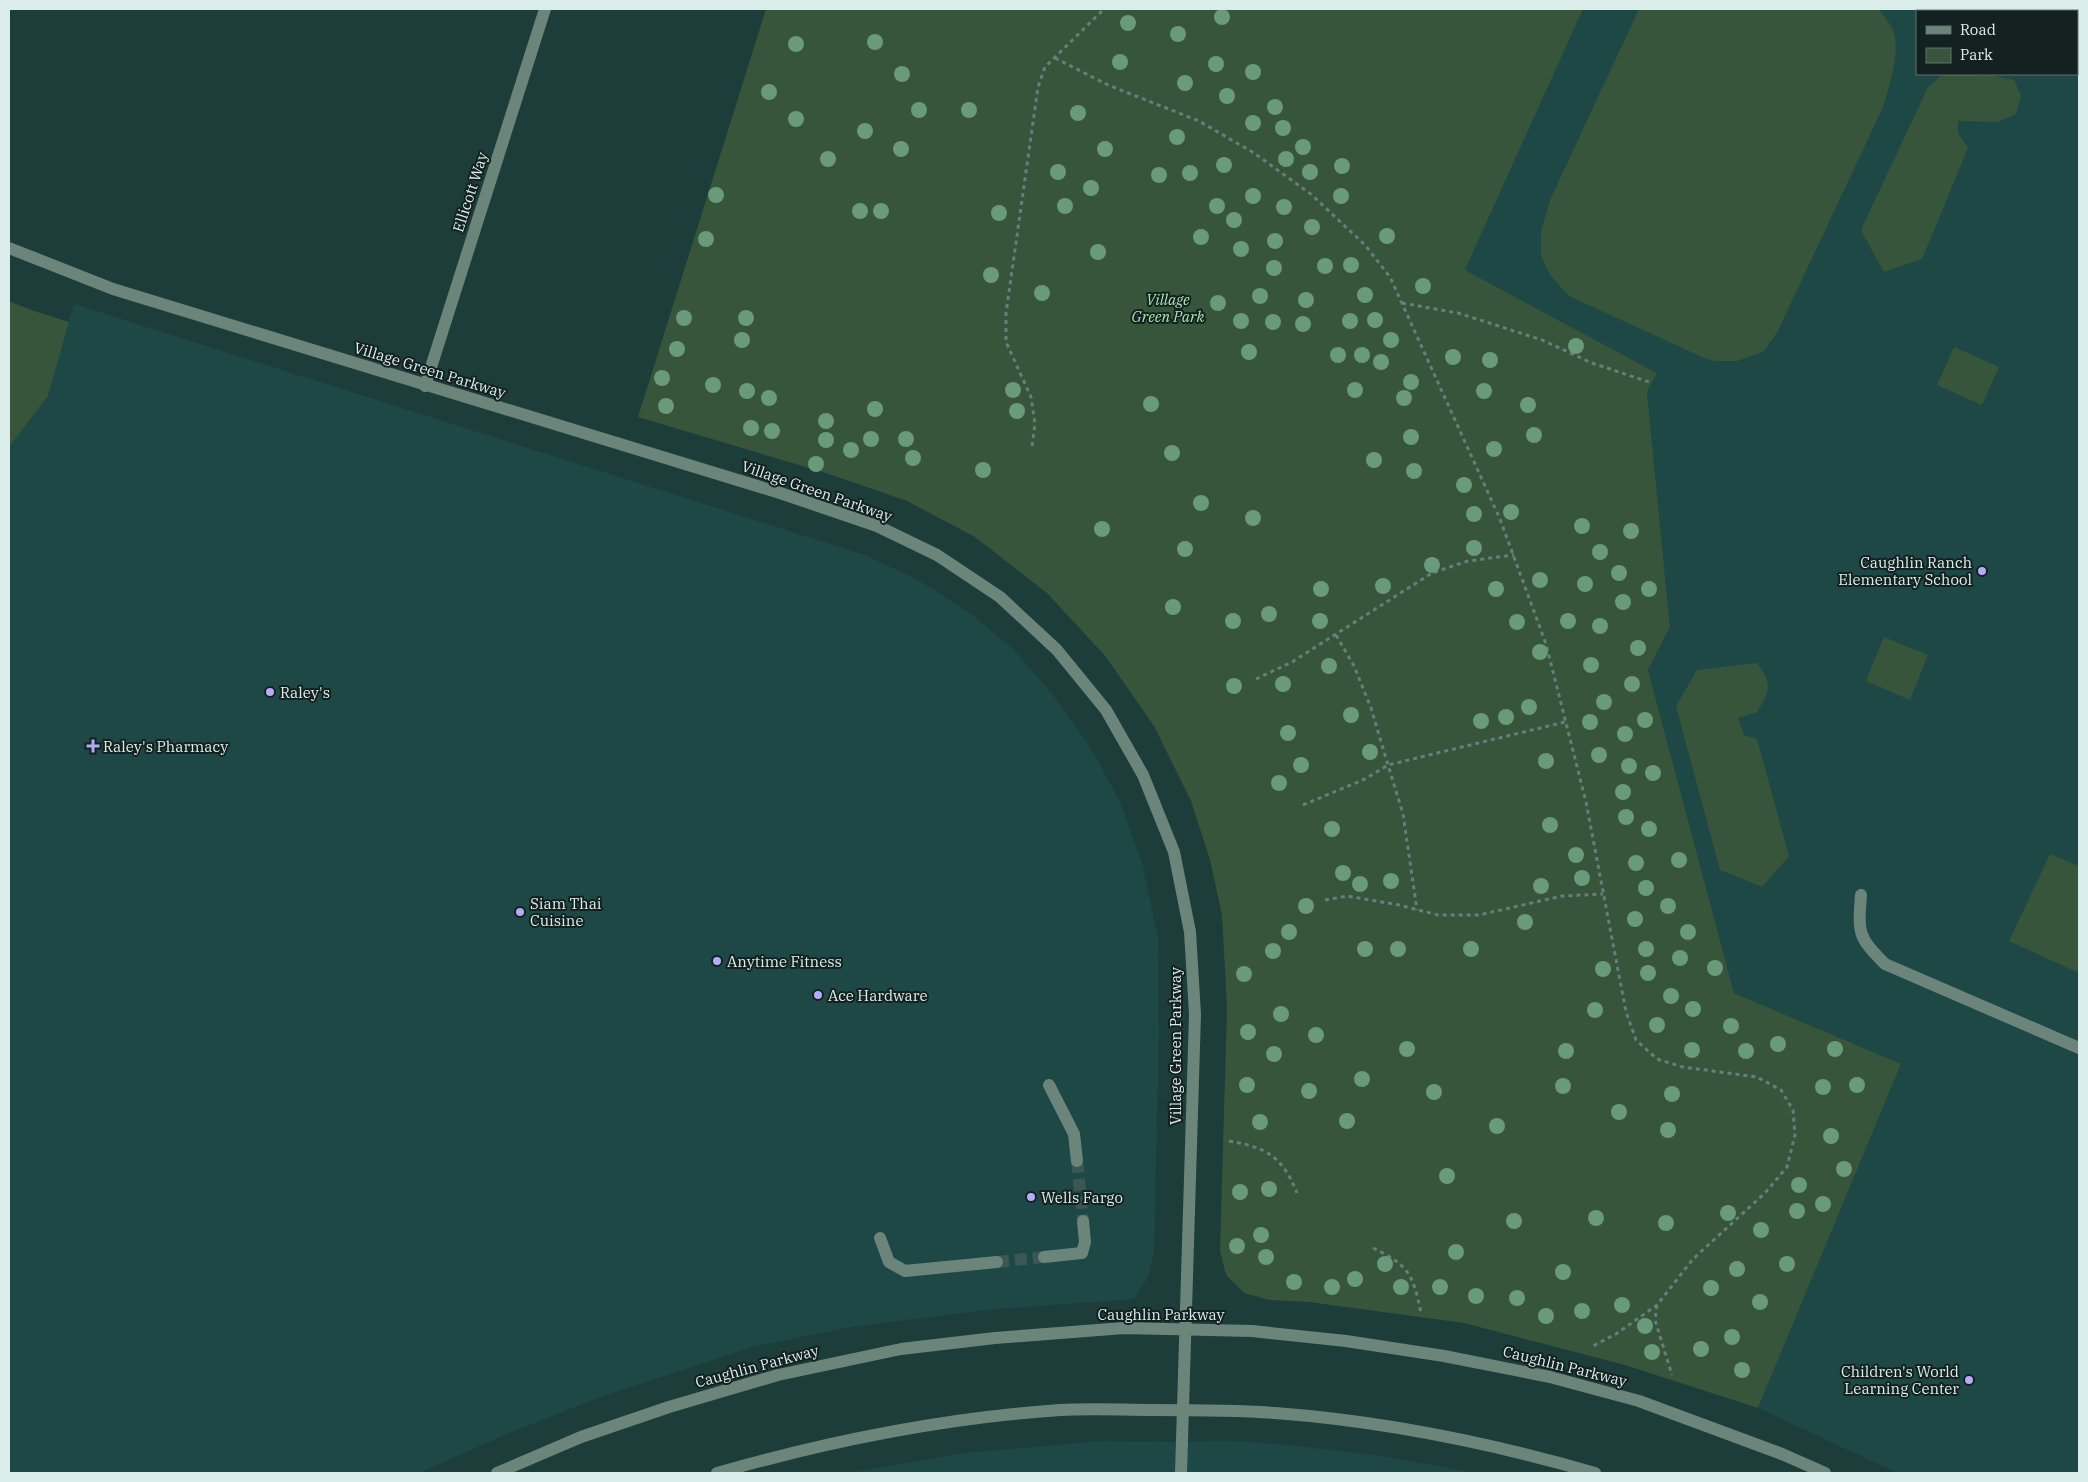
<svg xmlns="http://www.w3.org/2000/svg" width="2088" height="1482" font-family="'IBM Plex Serif',serif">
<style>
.built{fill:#1e4845;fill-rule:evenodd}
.green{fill:#37553a}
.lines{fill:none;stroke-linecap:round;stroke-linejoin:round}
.minor-tunnel{stroke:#3a5755;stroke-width:12;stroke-dasharray:12 6;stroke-linecap:butt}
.path{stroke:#647f7c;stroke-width:3;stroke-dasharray:4 4;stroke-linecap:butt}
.minor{stroke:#6c857b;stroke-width:12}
.tree{fill:#699a79}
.poi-dot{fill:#b6abf8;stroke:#132120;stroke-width:2}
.labels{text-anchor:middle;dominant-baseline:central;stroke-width:4;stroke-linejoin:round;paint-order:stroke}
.street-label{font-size:15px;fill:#dbedeb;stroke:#132120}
.park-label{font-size:15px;font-style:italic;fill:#a7e7ad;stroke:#132120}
.poi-label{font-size:15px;fill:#dbedeb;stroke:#132120;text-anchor:start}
</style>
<rect width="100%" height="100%" fill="#1d3d3a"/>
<g class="built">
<path d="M1583 9H2079V1473H1897L1758 1408 1901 1064 1734 993 1648 670 1670 627 1647 391 1657 373 1465 270ZM1917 11H2077V74H1917Z"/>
<polygon points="74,304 865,555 920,581 971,614 1012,648 1053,695 1092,750 1120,802 1142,863 1158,938 1159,1032 1154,1253 1147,1279 1134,1299 986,1310 852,1327 752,1347 598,1398 509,1433 419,1473 9,1473 9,447 48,396"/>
<polygon points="1103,1441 1141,1442 1233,1441 1299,1446 1382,1456 1476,1473 850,1473 964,1453"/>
</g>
<g class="green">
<polygon points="766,9 1583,9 1465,270 1657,373 1647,392 1670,627 1648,670 1734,993 1901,1064 1758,1408 1625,1365 1464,1323 1309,1302 1269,1300 1244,1293 1226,1275 1220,1251 1227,1007 1222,915 1210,860 1191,801 1154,726 1106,657 1048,594 975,537 907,501 829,474 638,417"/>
<path d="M1639 9H1878C1883 15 1889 22 1892 28 1902 49 1889 87 1883 107L1777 333 1763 352 1737 361H1714L1702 357 1569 296 1550 275 1541 256V231L1550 200Z"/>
<polygon points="1963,74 1995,76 2014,80 2021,96 2016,114 1997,122 1958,121 1958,133 1968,148 1922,259 1884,272 1861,230 1928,87 1942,75"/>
<polygon points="9,301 31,310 69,322 48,396 9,447"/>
<polygon points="1954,347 1999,367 1982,405 1937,385"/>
<polygon points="1884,637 1928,655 1910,700 1866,681"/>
<path d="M1757 663C1773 685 1770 690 1757 712L1738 718 1744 735 1757 739 1789 856 1762 887 1720 870 1676 706 1697 670Z"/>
<polygon points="2050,854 2079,866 2079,973 2009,941"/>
</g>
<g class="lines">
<g class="minor-tunnel">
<polyline points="1077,1161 1083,1221"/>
<polyline points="997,1262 1044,1257"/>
</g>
<g class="path">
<polyline points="1055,58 1108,85 1199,121 1254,153 1312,195 1365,245 1390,277 1500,519 1546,644 1586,802 1626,1012 1636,1040 1657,1059 1683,1067 1757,1077 1781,1090 1793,1110 1795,1135 1787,1167 1765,1193 1693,1259 1657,1305 1616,1334 1591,1347"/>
<polyline points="1402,303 1458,313 1542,340 1592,363 1652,383"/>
<polyline points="1032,446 1035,424 1031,397 1006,342 1006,313 1038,87 1045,67 1104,9"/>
<polyline points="1336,635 1354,666 1371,708 1388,765 1403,814 1417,910"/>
<polyline points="1256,679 1292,662 1432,573 1468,561 1514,555"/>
<polyline points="1303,805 1365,779 1388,765 1565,722"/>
<polyline points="1325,900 1347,896 1399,905 1438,915 1479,915 1562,896 1603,894"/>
<path d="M1229 1141C1266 1147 1283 1157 1297 1193"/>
<path d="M1373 1248C1410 1266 1413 1275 1421 1313"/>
<polyline points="1657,1305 1655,1320 1672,1375"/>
</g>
<g class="minor">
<polyline points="9,248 113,289 780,493 877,526 937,555 1000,597 1057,650 1106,710 1143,775 1174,852 1190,932 1195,1014 1181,1473"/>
<polyline points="425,386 545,9"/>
<path d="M1861 895C1858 934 1858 937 1885 964L2079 1048"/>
<polyline points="1049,1085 1074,1134 1077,1161"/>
<polyline points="880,1238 889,1262 905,1271 997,1262"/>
<polyline points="1044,1257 1082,1253 1085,1242 1083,1221"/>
<polyline points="497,1473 581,1437 669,1407 778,1375 901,1349 995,1338 1124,1328 1252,1331 1346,1341 1444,1356 1550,1377 1639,1401 1782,1454 1825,1473"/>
<path d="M717 1473C829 1441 944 1418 1060 1410 1091 1408 1123 1410 1154 1410 1194 1410 1235 1410 1275 1413 1383 1421 1491 1443 1595 1473"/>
</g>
</g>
<g class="tree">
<circle cx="1222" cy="17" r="8"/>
<circle cx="1128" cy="23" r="8"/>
<circle cx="1178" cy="34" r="8"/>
<circle cx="875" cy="42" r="8"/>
<circle cx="796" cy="44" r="8"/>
<circle cx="1120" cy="62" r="8"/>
<circle cx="1216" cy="64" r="8"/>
<circle cx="1253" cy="72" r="8"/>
<circle cx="902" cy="74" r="8"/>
<circle cx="1185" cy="83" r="8"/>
<circle cx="769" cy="92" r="8"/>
<circle cx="1227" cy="96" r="8"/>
<circle cx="1275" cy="107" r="8"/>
<circle cx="919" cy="110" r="8"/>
<circle cx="969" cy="110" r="8"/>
<circle cx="1078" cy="113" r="8"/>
<circle cx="796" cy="119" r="8"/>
<circle cx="1253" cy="123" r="8"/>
<circle cx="1283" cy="128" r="8"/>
<circle cx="865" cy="131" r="8"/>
<circle cx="1177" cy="137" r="8"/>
<circle cx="1303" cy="147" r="8"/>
<circle cx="901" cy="149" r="8"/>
<circle cx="1105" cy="149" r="8"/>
<circle cx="828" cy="159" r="8"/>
<circle cx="1286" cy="159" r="8"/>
<circle cx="1224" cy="165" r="8"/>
<circle cx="1342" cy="166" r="8"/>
<circle cx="1058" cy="172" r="8"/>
<circle cx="1310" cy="172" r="8"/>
<circle cx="1190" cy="173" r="8"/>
<circle cx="1159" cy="175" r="8"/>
<circle cx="1091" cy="188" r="8"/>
<circle cx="716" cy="195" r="8"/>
<circle cx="1253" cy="196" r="8"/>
<circle cx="1341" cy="196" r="8"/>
<circle cx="1065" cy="206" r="8"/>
<circle cx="1217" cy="206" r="8"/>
<circle cx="1284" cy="207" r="8"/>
<circle cx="860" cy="211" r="8"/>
<circle cx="881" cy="211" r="8"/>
<circle cx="999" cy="213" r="8"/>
<circle cx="1234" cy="220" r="8"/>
<circle cx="1312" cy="227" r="8"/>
<circle cx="1387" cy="236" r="8"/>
<circle cx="1201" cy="237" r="8"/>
<circle cx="706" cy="239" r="8"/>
<circle cx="1275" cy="241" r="8"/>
<circle cx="1241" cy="249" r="8"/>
<circle cx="1098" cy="252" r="8"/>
<circle cx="1351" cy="265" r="8"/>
<circle cx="1325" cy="266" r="8"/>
<circle cx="1274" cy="268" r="8"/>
<circle cx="991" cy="275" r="8"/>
<circle cx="1423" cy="286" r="8"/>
<circle cx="1042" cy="293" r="8"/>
<circle cx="1365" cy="295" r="8"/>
<circle cx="1260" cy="296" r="8"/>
<circle cx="1306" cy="300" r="8"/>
<circle cx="1218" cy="303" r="8"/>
<circle cx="684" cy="318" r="8"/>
<circle cx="746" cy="318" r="8"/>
<circle cx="1375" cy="320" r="8"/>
<circle cx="1241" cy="321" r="8"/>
<circle cx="1350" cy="321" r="8"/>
<circle cx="1273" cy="322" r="8"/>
<circle cx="1303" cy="324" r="8"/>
<circle cx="742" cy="340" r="8"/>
<circle cx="1391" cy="340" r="8"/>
<circle cx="1576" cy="346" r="8"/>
<circle cx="677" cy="349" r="8"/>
<circle cx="1249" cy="352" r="8"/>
<circle cx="1338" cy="355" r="8"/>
<circle cx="1362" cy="355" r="8"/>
<circle cx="1453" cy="357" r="8"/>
<circle cx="1490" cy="360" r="8"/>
<circle cx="1381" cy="362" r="8"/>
<circle cx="662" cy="378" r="8"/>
<circle cx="1411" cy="382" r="8"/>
<circle cx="713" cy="385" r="8"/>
<circle cx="1013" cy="390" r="8"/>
<circle cx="1355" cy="390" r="8"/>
<circle cx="747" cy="391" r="8"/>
<circle cx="1484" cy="391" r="8"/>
<circle cx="769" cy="398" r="8"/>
<circle cx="1404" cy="398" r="8"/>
<circle cx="1151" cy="404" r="8"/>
<circle cx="1528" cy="405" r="8"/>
<circle cx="666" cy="406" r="8"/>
<circle cx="875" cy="409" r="8"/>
<circle cx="1017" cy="411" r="8"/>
<circle cx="826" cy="421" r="8"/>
<circle cx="751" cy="428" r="8"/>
<circle cx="772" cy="431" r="8"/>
<circle cx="1534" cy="435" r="8"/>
<circle cx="1411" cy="437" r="8"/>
<circle cx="871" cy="439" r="8"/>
<circle cx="906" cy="439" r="8"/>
<circle cx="826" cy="440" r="8"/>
<circle cx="1494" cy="449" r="8"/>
<circle cx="851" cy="450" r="8"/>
<circle cx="1172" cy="453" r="8"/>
<circle cx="913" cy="458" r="8"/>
<circle cx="1374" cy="460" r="8"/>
<circle cx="816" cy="464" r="8"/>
<circle cx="983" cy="470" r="8"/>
<circle cx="1414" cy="471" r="8"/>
<circle cx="1464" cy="485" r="8"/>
<circle cx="1201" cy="503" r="8"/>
<circle cx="1511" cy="512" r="8"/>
<circle cx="1474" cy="514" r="8"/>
<circle cx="1253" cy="518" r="8"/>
<circle cx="1582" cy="526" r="8"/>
<circle cx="1102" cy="529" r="8"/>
<circle cx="1631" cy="531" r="8"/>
<circle cx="1474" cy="548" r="8"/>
<circle cx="1185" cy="549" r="8"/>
<circle cx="1600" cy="552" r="8"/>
<circle cx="1432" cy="565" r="8"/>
<circle cx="1619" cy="573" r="8"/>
<circle cx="1540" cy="580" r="8"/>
<circle cx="1585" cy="584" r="8"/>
<circle cx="1383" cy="586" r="8"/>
<circle cx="1321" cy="589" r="8"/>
<circle cx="1496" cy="589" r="8"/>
<circle cx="1649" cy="589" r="8"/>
<circle cx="1623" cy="602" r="8"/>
<circle cx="1173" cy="607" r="8"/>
<circle cx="1269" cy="614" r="8"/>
<circle cx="1233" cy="621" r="8"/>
<circle cx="1320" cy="621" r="8"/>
<circle cx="1568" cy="621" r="8"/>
<circle cx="1517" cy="622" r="8"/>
<circle cx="1600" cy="626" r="8"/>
<circle cx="1638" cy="648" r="8"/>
<circle cx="1540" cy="652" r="8"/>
<circle cx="1591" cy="665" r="8"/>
<circle cx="1329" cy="666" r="8"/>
<circle cx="1283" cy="684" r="8"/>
<circle cx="1632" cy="684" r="8"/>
<circle cx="1234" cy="686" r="8"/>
<circle cx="1604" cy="702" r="8"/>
<circle cx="1529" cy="707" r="8"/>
<circle cx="1351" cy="715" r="8"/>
<circle cx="1506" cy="717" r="8"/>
<circle cx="1645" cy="720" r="8"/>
<circle cx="1481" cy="721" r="8"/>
<circle cx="1590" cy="722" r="8"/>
<circle cx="1288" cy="733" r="8"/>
<circle cx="1625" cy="734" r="8"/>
<circle cx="1370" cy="752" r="8"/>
<circle cx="1599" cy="755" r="8"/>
<circle cx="1546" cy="761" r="8"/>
<circle cx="1301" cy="765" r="8"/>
<circle cx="1629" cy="766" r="8"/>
<circle cx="1653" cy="773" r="8"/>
<circle cx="1279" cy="783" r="8"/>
<circle cx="1623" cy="792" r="8"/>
<circle cx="1626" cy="817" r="8"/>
<circle cx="1550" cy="825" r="8"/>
<circle cx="1332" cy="829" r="8"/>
<circle cx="1649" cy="829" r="8"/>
<circle cx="1576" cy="855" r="8"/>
<circle cx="1679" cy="860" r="8"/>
<circle cx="1636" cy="863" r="8"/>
<circle cx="1343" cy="873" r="8"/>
<circle cx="1582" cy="878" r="8"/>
<circle cx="1391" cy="881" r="8"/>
<circle cx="1360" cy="884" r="8"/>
<circle cx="1541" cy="886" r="8"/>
<circle cx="1646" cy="888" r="8"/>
<circle cx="1306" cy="906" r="8"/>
<circle cx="1668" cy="906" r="8"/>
<circle cx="1635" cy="919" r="8"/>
<circle cx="1525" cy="922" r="8"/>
<circle cx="1289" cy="932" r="8"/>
<circle cx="1688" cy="932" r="8"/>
<circle cx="1365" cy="949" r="8"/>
<circle cx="1398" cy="949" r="8"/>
<circle cx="1471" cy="949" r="8"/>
<circle cx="1646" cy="949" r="8"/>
<circle cx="1273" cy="951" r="8"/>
<circle cx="1680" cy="958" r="8"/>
<circle cx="1715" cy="968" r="8"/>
<circle cx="1603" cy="969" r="8"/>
<circle cx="1648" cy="973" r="8"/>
<circle cx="1244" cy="974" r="8"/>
<circle cx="1671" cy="996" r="8"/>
<circle cx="1693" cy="1009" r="8"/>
<circle cx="1595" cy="1010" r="8"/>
<circle cx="1281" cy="1014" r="8"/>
<circle cx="1657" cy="1025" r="8"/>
<circle cx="1731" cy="1026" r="8"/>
<circle cx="1248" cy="1032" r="8"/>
<circle cx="1316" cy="1035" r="8"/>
<circle cx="1778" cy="1044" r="8"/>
<circle cx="1407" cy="1049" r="8"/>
<circle cx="1835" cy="1049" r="8"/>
<circle cx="1692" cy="1050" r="8"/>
<circle cx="1566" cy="1051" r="8"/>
<circle cx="1746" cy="1051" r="8"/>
<circle cx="1274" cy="1054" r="8"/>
<circle cx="1362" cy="1079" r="8"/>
<circle cx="1247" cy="1085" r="8"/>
<circle cx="1857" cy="1085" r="8"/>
<circle cx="1563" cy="1086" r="8"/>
<circle cx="1823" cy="1087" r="8"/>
<circle cx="1309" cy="1091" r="8"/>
<circle cx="1434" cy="1092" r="8"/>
<circle cx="1672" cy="1094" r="8"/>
<circle cx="1619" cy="1112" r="8"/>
<circle cx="1347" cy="1121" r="8"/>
<circle cx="1260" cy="1122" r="8"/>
<circle cx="1497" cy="1126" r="8"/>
<circle cx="1668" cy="1130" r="8"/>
<circle cx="1831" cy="1136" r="8"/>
<circle cx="1844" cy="1169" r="8"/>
<circle cx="1447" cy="1176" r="8"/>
<circle cx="1799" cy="1185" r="8"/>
<circle cx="1269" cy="1189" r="8"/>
<circle cx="1240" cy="1192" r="8"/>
<circle cx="1823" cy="1204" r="8"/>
<circle cx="1797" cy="1211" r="8"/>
<circle cx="1728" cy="1213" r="8"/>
<circle cx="1596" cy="1218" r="8"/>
<circle cx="1514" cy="1221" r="8"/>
<circle cx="1666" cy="1223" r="8"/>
<circle cx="1761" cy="1230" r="8"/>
<circle cx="1261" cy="1235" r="8"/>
<circle cx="1237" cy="1246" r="8"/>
<circle cx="1456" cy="1252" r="8"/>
<circle cx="1266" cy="1257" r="8"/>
<circle cx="1385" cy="1264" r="8"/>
<circle cx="1787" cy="1264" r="8"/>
<circle cx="1737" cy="1269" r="8"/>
<circle cx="1563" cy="1272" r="8"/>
<circle cx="1355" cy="1279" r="8"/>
<circle cx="1294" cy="1282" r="8"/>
<circle cx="1332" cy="1287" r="8"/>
<circle cx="1401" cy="1287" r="8"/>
<circle cx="1440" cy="1287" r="8"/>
<circle cx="1711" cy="1288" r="8"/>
<circle cx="1476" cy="1296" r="8"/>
<circle cx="1517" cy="1298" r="8"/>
<circle cx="1760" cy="1302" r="8"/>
<circle cx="1622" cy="1305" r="8"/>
<circle cx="1582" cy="1311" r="8"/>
<circle cx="1546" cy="1316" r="8"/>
<circle cx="1645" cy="1326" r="8"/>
<circle cx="1732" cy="1337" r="8"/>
<circle cx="1701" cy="1349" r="8"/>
<circle cx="1652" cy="1352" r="8"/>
<circle cx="1742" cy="1370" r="8"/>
</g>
<g class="poi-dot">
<circle cx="1982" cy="571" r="5"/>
<circle cx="270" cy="692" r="5"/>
<path d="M90.5 738.5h5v5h5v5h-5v5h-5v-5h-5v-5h5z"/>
<circle cx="520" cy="912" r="5"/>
<circle cx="717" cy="961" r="5"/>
<circle cx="818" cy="995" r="5"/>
<circle cx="1031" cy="1197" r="5"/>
<circle cx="1969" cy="1380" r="5"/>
</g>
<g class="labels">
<g class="street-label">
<text transform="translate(470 192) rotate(-72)">Ellicott Way</text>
<text transform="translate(430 370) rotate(17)">Village Green Parkway</text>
<text transform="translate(817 491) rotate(19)">Village Green Parkway</text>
<text transform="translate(1175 1046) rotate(-90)">Village Green Parkway</text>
<text x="1161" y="1314">Caughlin Parkway</text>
<text transform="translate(757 1366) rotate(-15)">Caughlin Parkway</text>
<text transform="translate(1565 1366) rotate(14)">Caughlin Parkway</text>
</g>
<g class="park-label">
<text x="1168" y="299">Village<tspan x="1168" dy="17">Green Park</tspan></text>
</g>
<g class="poi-label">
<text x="1972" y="562" text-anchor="end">Caughlin Ranch<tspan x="1972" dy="17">Elementary School</tspan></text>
<text x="280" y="692">Raley's</text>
<text x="103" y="746">Raley's Pharmacy</text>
<text x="530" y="903">Siam Thai<tspan x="530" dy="17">Cuisine</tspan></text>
<text x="727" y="961">Anytime Fitness</text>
<text x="828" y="995">Ace Hardware</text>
<text x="1041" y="1197">Wells Fargo</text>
<text x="1959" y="1371" text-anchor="end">Children's World<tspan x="1959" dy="17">Learning Center</tspan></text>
</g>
</g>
<rect width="2088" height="1482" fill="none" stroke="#dbedeb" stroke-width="20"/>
<rect x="1916" y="10" width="162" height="65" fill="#132120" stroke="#637371"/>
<rect x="1926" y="26" width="25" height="8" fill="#6c857b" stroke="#637371"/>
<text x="1960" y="35" font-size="15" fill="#dbedeb">Road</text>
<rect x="1926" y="48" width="25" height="15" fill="#37553a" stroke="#637371"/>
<text x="1960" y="60" font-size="15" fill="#dbedeb">Park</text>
</svg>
